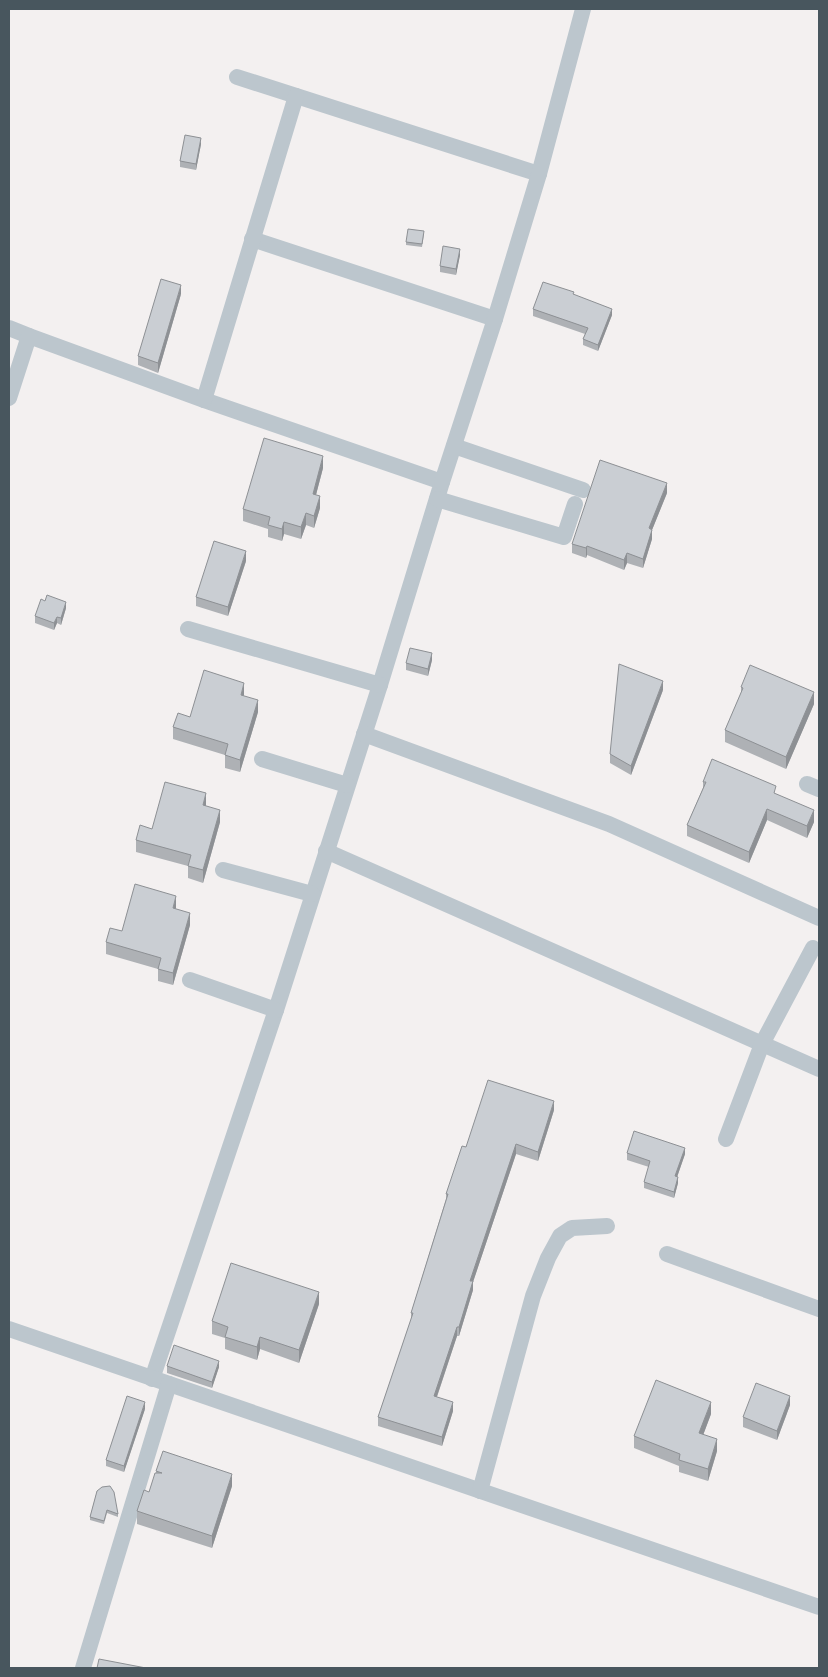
<svg xmlns="http://www.w3.org/2000/svg" width="828" height="1677" font-family="'Public Sans',sans-serif">
<style>
.lines{fill:none;stroke-linecap:round;stroke-linejoin:round}
.minor{stroke:#bcc6cd;stroke-width:16}
.wall{fill:#aeb1b5}
.shaded-wall{fill:#8d9094}
.building{fill:#caced3;stroke:#8d9094}
</style>
<rect width="100%" height="100%" fill="#f3f0f0"/>
<g class="lines">
<g class="minor">
<polyline points="237,77 539,174"/>
<polyline points="252,239 495,319"/>
<polyline points="9,328 29,336"/>
<polyline points="9,398 29,336 204,400 442,482 380,685 276,1010 152,1379"/>
<polyline points="204,400 296,96"/>
<polyline points="454,446 583,490"/>
<polyline points="442,482 495,319 539,174 583,9"/>
<polyline points="437,499 564,537 575,504"/>
<polyline points="188,629 380,685"/>
<polyline points="364,734 609,824 819,918"/>
<polyline points="262,759 347,785"/>
<polyline points="807,784 819,789"/>
<polyline points="326,851 819,1069"/>
<polyline points="223,870 312,894"/>
<polyline points="190,980 276,1010"/>
<polyline points="726,1139 762,1044 813,948"/>
<polyline points="667,1254 819,1309"/>
<polyline points="9,1329 819,1607"/>
<polyline points="480,1491 533,1296 548,1258 560,1236 572,1228 607,1226"/>
<polyline points="83,1668 169,1384"/>
</g>
</g>
<g class="wall">
<polygon points="201,144 196,170 180,167 180,161"/>
<polygon points="424,234 422,247 406,245 406,242"/>
<polygon points="460,255 456,275 440,272 440,266"/>
<polygon points="181,294 158,373 138,365 138,356"/>
<polygon points="574,295 612,315 598,351 583,345 583,339 585,334 533,316 533,309"/>
<polygon points="323,468 316,495 320,508 314,528 306,525 301,539 284,534 282,541 268,537 268,529 243,521 243,509"/>
<polygon points="667,493 652,530 652,539 643,568 627,563 624,570 587,555 586,558 572,553 572,544"/>
<polygon points="246,561 228,616 196,606 196,597"/>
<polygon points="66,608 61,625 57,623 54,630 35,623 35,616"/>
<polygon points="432,660 428,676 406,670 406,663"/>
<polygon points="741,687 814,704 786,769 725,742 725,730 741,693"/>
<polygon points="663,690 631,775 610,763 610,754"/>
<polygon points="244,696 258,712 240,772 225,768 225,755 173,739 173,727 190,717"/>
<polygon points="703,782 776,794 814,822 807,838 767,820 749,863 687,836 687,825 703,788"/>
<polygon points="206,806 220,822 203,883 188,878 188,866 136,852 136,840 152,829"/>
<polygon points="176,909 190,925 173,985 158,981 158,969 106,954 106,942 122,931"/>
<polygon points="554,1110 538,1161 516,1154 473,1282 473,1290 459,1336 457,1336 437,1397 453,1411 442,1446 378,1426 378,1417 411,1320 411,1313 446,1199 446,1194 466,1147"/>
<polygon points="627,1153 685,1154 677,1177 678,1183 674,1198 644,1188 644,1182 649,1167 627,1160"/>
<polygon points="319,1304 299,1363 260,1349 257,1360 225,1349 225,1338 212,1334 212,1321"/>
<polygon points="167,1366 219,1367 212,1388 167,1373"/>
<polygon points="790,1405 777,1440 743,1427 743,1417"/>
<polygon points="145,1409 124,1472 106,1466 106,1460"/>
<polygon points="711,1414 703,1435 717,1451 708,1481 679,1472 679,1466 634,1448 634,1436"/>
<polygon points="156,1471 232,1486 212,1548 137,1524 137,1511 149,1492 156,1473"/>
<polygon points="97,1491 118,1514 118,1517 107,1513 104,1524 90,1520 90,1517"/>
</g>
<g class="shaded-wall">
<polygon points="201,138 201,144 196,170 196,164"/>
<polygon points="460,249 460,255 456,275 456,269"/>
<polygon points="181,285 181,294 158,373 158,363"/>
<polygon points="612,309 612,315 598,351 598,345"/>
<polygon points="323,456 323,468 313,506 313,494"/>
<polygon points="667,483 667,493 652,530 652,539 643,568 643,559 649,528"/>
<polygon points="320,496 320,508 314,528 314,516"/>
<polygon points="306,513 306,525 301,539 301,527"/>
<polygon points="284,522 284,534 282,541 282,529"/>
<polygon points="587,546 587,555 586,558 586,548"/>
<polygon points="246,551 246,561 228,616 228,607"/>
<polygon points="627,553 627,563 624,570 624,560"/>
<polygon points="66,602 66,608 61,625 61,618"/>
<polygon points="57,617 57,623 54,630 54,623"/>
<polygon points="432,653 432,660 428,676 428,669"/>
<polygon points="663,681 663,690 631,775 631,766"/>
<polygon points="244,683 244,695 241,707 241,695"/>
<polygon points="814,692 814,704 786,769 786,757"/>
<polygon points="258,700 258,712 240,772 240,760"/>
<polygon points="10,716 10,728 9,731 9,719"/>
<polygon points="206,793 206,806 203,818 203,805"/>
<polygon points="767,809 767,820 749,863 749,852"/>
<polygon points="220,810 220,822 203,883 203,870"/>
<polygon points="814,810 814,822 807,838 807,826"/>
<polygon points="176,896 176,908 173,920 173,908"/>
<polygon points="190,913 190,925 173,985 173,973"/>
<polygon points="554,1101 554,1110 538,1161 538,1152"/>
<polygon points="516,1144 516,1154 473,1282 473,1290 459,1336 459,1327 470,1281"/>
<polygon points="685,1148 685,1154 675,1183 675,1176"/>
<polygon points="678,1177 678,1183 674,1198 674,1192"/>
<polygon points="319,1292 319,1304 299,1363 299,1350"/>
<polygon points="457,1327 457,1336 434,1405 434,1396"/>
<polygon points="260,1337 260,1349 257,1360 257,1347"/>
<polygon points="219,1361 219,1367 212,1388 212,1382"/>
<polygon points="790,1396 790,1405 777,1440 777,1431"/>
<polygon points="145,1402 145,1409 124,1472 124,1466"/>
<polygon points="453,1402 453,1411 442,1446 442,1437"/>
<polygon points="711,1402 711,1414 699,1446 699,1433"/>
<polygon points="717,1439 717,1451 708,1481 708,1469"/>
<polygon points="232,1474 232,1486 212,1548 212,1536"/>
</g>
<g class="building">
<polygon points="185,135 201,138 196,164 180,161"/>
<polygon points="408,229 424,231 422,244 406,242"/>
<polygon points="443,246 460,249 456,269 440,266"/>
<polygon points="161,279 181,285 158,363 138,356"/>
<polygon points="543,282 574,292 573,294 612,309 598,345 583,339 588,328 533,309"/>
<polygon points="264,438 323,456 313,494 320,496 314,516 306,513 301,527 284,522 282,529 268,525 270,517 243,509"/>
<polygon points="600,460 667,483 649,528 652,530 643,559 627,553 624,560 587,546 586,548 572,544"/>
<polygon points="214,541 246,551 228,607 196,597"/>
<polygon points="47,595 66,602 61,618 57,617 54,623 35,616 41,599 45,601"/>
<polygon points="410,648 432,653 428,669 406,663"/>
<polygon points="619,664 663,681 631,766 610,754"/>
<polygon points="750,665 814,692 786,757 725,730 743,688 741,687"/>
<polygon points="204,670 244,683 241,695 258,700 240,760 225,755 228,744 173,727 178,713 190,717"/>
<polygon points="712,759 776,786 774,793 814,810 807,826 767,809 749,852 687,825 706,782 703,782"/>
<polygon points="165,782 206,793 203,805 220,810 203,870 188,866 191,855 136,840 140,825 152,829"/>
<polygon points="135,884 176,896 173,908 190,913 173,973 158,969 161,958 106,942 110,928 122,931"/>
<polygon points="488,1080 554,1101 538,1152 516,1144 470,1281 473,1281 459,1327 457,1327 434,1396 453,1402 442,1437 378,1417 413,1313 411,1313 448,1194 446,1194 462,1146 466,1147"/>
<polygon points="634,1131 685,1148 675,1176 678,1177 674,1192 644,1182 650,1161 627,1153"/>
<polygon points="231,1263 319,1292 299,1350 260,1337 257,1347 225,1337 228,1327 212,1321"/>
<polygon points="174,1345 219,1361 212,1382 167,1366"/>
<polygon points="656,1380 711,1402 699,1433 717,1439 708,1469 679,1460 680,1454 634,1436"/>
<polygon points="756,1383 790,1396 777,1431 743,1417"/>
<polygon points="127,1396 145,1402 124,1466 106,1460"/>
<polygon points="163,1451 232,1474 212,1536 137,1511 144,1490 149,1492 155,1473 162,1473 156,1471"/>
<polygon points="110,1486 114,1492 118,1514 107,1510 104,1521 90,1517 97,1491 102,1487"/>
<polygon points="99,1659 146,1668 97,1668"/>
</g>
<rect width="828" height="1677" fill="none" stroke="#48565e" stroke-width="20"/>
</svg>
